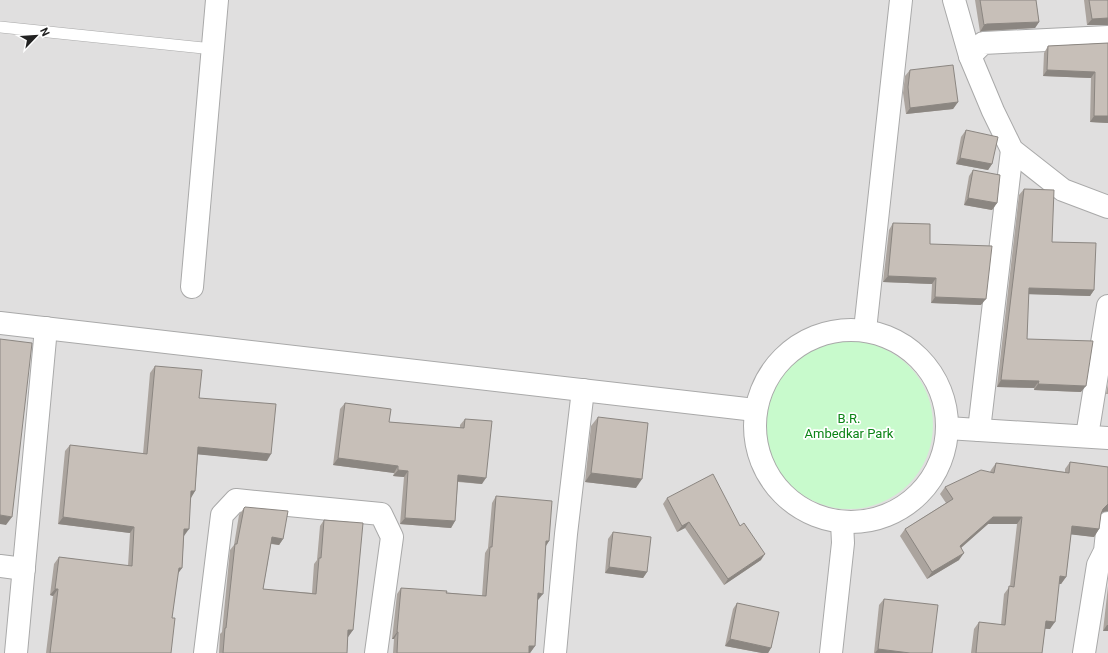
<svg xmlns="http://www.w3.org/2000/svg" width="1108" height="653" font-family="Roboto,sans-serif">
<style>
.residential{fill:#e0dfdf}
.park{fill:#c8facc}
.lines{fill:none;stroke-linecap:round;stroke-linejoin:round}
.service-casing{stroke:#a9a9a9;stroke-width:12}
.minor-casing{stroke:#a9a9a9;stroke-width:24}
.tertiary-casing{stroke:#a9a9a9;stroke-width:24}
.service{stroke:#fff;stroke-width:11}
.minor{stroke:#fff;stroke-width:22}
.tertiary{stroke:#fff;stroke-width:22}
.wall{fill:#aba49e}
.shaded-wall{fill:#8b8681}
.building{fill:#c7bfb8;stroke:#8b8681}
.labels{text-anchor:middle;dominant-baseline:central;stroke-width:3.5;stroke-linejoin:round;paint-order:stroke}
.park-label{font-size:13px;fill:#0c8416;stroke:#fff}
</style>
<rect width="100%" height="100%" fill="#f2efe9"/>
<rect class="residential" x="0" y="0" width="1108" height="653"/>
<circle class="park" cx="849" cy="425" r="84"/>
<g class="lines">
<defs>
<polyline id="service" points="0,27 213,49"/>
<g id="minor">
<polyline points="954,0 970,56 993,111 1012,150 1063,190 1108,207"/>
<polyline points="970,56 983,43 1108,37"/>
<polyline points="192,287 217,0"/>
<polyline points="979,430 1012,150"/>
<polyline points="1087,436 1108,306"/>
<polyline points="0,566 24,569"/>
<polyline points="16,653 46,328"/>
<polyline points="205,653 222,515 236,500 381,514 392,537 376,653"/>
<polyline points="555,653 566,534 583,390"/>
<polyline points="1084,653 1098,565 1105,551 1108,523"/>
</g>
<g id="tertiary">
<polyline points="0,323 755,410"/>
<circle cx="851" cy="426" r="96"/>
<polyline points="865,330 901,0"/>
<polyline points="947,428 1108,438"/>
<polyline points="831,653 843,543 842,522"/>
</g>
</defs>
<use href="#service" class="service-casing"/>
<use href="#minor" class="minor-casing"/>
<use href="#tertiary" class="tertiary-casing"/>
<use href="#service" class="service"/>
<use href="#minor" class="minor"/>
<use href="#tertiary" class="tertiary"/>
</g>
<g class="wall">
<polygon points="975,0 1036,0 1039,22 1035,28 982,31 980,32"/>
<polygon points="1084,0 1108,0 1108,25 1087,25"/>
<polygon points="1108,43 1108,123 1090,122 1091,78 1043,76 1044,53 1048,46"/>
<polygon points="910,70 958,102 953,109 906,114 903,93 905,76"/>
<polygon points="966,130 992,164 988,170 956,164 961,137"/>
<polygon points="973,170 997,203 992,210 964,205 969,176"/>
<polygon points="1024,189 1052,242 1094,290 1090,296 1028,294 1027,339 1081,392 1034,390 1034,388 997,387 1019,195"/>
<polygon points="893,223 930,244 981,305 931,303 932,284 883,282 889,230"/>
<polygon points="155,366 199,398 267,461 198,454 195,491 191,497 184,536 182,568 178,573 172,618 171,653 46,653 53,596 50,595 54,564 59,557 128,566 130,533 58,524 65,451 70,445 143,454 150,373"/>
<polygon points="1108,384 1108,394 1106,394"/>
<polygon points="345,403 389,422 460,428 460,425 465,419 482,484 458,482 455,521 451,528 400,524 404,477 393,476 394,473 333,465 340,409"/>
<polygon points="598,417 636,488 585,482 591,426"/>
<polygon points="1070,462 1108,467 1108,511 1103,512 1101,513 1099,529 1094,537 1071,534 1066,577 1061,584 1059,584 1050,629 1045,629 1042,653 971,653 974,629 979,622 1001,625 1004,594 1010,586 1017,524 988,524 961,548 959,560 927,579 900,536 905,529 946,503 940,494 945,487 990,472 991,470 996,463 1065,472 1065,469"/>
<polygon points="496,496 549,541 546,546 538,600 535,646 530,653 393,653 394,639 392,639 397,594 401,588 482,596 485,553 488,548 492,503"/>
<polygon points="667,498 740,526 761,560 724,585 685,528 677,532 663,504"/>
<polygon points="244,508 283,539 279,545 271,544 263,589 312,593 314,564 317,560 320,526 324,520 353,630 348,637 347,653 219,653 220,634 222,632 230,550 234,545 239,515"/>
<polygon points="613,532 647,572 643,578 605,573 608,539"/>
<polygon points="1108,586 1108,631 1103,631"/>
<polygon points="884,599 932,653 874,653 879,605"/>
<polygon points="737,603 771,648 768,653 762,653 725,646 733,609"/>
</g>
<g class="shaded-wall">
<polygon points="1108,18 1108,25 1087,25 1092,19"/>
<polygon points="1039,22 1035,28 982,31 980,32 984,25 987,24"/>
<polygon points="1047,70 1095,72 1091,78 1043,76"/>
<polygon points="958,102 953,109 906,114 910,108"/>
<polygon points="1094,116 1108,116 1108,123 1090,122"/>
<polygon points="960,158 992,164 988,170 956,164"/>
<polygon points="968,198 997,203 992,210 964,205"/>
<polygon points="888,276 936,278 932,284 883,282"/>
<polygon points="1029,288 1094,290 1090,296 1024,294"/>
<polygon points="935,297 986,299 981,305 931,303"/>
<polygon points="1001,380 1039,381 1034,388 997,387"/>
<polygon points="1038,384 1086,386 1081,392 1034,390"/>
<polygon points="198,447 271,454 267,461 194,454"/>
<polygon points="338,458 398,466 394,473 333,465"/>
<polygon points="398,470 408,471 404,477 393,476"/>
<polygon points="591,473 642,479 636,488 585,482"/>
<polygon points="458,475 486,478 482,484 454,481"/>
<polygon points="191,491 195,491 191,498"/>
<polygon points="1108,504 1108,511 1103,512 1098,516 1103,509"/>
<polygon points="0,515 12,517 6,525 0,524"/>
<polygon points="63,517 134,527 130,533 58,524"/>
<polygon points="993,517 1022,517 1017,524 988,524 955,553 960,546"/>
<polygon points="405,518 455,521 451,528 400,524"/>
<polygon points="689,522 685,528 677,532 682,526"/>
<polygon points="1072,526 1099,529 1094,537 1067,534"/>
<polygon points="184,529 189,529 184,536"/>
<polygon points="272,537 283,539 279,545 268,543"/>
<polygon points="546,541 549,541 545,547"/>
<polygon points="964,553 959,560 927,579 932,572"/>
<polygon points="765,554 761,560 724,585 728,579"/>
<polygon points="609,567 647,572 643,578 605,573"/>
<polygon points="179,568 182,568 177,575"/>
<polygon points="1060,576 1066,577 1061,584 1055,584"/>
<polygon points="55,589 58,589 53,596 50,595"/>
<polygon points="538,593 543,594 538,600"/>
<polygon points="1046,621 1055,622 1050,629 1041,628"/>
<polygon points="1107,625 1108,625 1108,631 1103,631"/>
<polygon points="348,630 353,630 348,637 344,636"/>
<polygon points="397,632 398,632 394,639 392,639"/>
<polygon points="730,639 771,648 768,653 762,653 725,646"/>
<polygon points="529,646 535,646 530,653 525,652"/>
<polygon points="878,649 910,653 875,653"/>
</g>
<g class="building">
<polygon points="980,0 1036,0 1039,22 987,24 984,25"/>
<polygon points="1089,0 1108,0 1108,18 1092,19"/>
<polygon points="1108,43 1108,116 1094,116 1095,72 1047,70 1048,46"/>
<polygon points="953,65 958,102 910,108 908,87 910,70"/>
<polygon points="966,130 998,137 992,164 960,158"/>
<polygon points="973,170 1000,175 997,203 968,198"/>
<polygon points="1024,189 1054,190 1052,242 1096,243 1094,290 1029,288 1027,339 1093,341 1086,386 1038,384 1039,381 1001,380"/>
<polygon points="893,223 930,224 930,244 992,246 986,299 935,297 936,278 888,276"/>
<polygon points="0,339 32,343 12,517 0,515"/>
<polygon points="155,366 202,370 199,398 276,404 271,454 198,447 195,491 191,491 189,529 184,529 182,568 179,568 172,618 175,618 171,653 50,653 58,589 55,589 59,557 132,566 134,527 63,517 70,445 147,454"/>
<polygon points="345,403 391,409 389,422 464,428 465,419 492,421 486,478 458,475 455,521 405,518 408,471 398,470 398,466 338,458"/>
<polygon points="598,417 648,423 642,479 591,473"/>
<polygon points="1070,462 1108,467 1108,504 1103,509 1101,514 1099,529 1072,526 1066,577 1060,576 1055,622 1046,621 1042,653 976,653 979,622 1005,625 1009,586 1014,587 1022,517 993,517 960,546 964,553 932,572 905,529 953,499 945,487 981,470 994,473 996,463 1069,473"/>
<polygon points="713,474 740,526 744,523 765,554 728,579 689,522 682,526 667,498"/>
<polygon points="496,496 552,501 549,541 546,541 543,594 538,593 535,646 529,646 529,653 397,653 398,632 397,632 401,588 447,591 446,593 486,596 490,547 492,547"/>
<polygon points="245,507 288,511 283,539 272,537 263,589 316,594 319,558 321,558 324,520 363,523 353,630 348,630 347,653 223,653 225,628 226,628 235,544 237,544 244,508"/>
<polygon points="613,532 651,537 647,572 609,567"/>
<polygon points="884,599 938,605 932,653 910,653 878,649"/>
<polygon points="737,603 779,612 771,648 730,639"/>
</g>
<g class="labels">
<g class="park-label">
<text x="849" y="418">B.R.<tspan x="849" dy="15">Ambedkar Park</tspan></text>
</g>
</g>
<g transform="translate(36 36) rotate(65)" stroke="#ffffff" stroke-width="3" paint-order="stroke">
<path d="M0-3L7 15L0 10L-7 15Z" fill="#222222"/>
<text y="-6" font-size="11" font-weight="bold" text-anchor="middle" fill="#222222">N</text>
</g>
</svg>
